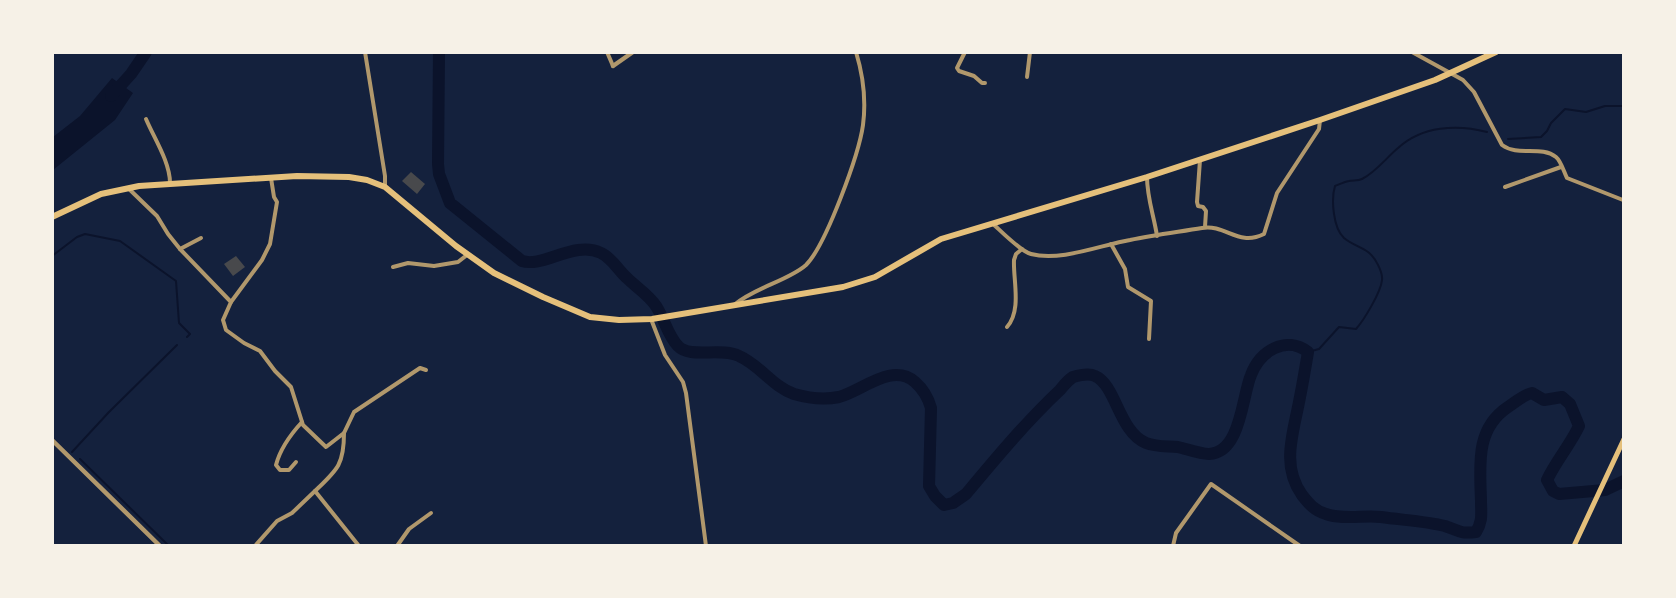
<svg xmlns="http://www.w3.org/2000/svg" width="1676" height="598" font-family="'Roboto Serif',serif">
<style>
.water{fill:#0b132b}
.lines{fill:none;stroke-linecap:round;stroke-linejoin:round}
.stream{stroke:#0b132b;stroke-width:2}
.river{stroke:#0b132b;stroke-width:12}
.building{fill:#48494c}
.minor{stroke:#b1986c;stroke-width:4}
.tertiary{stroke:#b1986c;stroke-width:4.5}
.secondary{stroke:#e5c07b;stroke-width:5}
.primary{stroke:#e5c07b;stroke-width:6}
</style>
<rect width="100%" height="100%" fill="#14213d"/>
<polygon class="water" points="112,78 133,93 115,120 53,170 53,137 80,116"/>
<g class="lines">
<g class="stream">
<polyline points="1508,139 1541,137 1547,131 1551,123 1565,109 1586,112 1605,106 1624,106"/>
<polyline points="52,256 77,237 85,234 120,241 176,281 179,323 190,334 187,337"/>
<path d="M1308 352 1319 349 1339 327 1356 329C1364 320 1381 292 1382 280 1383 272 1375 257 1368 252 1361 247 1351 244 1344 238 1333 228 1331 199 1335 186 1340 184 1344 182 1349 181 1353 180 1358 181 1362 179 1376 172 1386 158 1398 148 1422 126 1457 124 1487 132"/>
<polyline points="72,452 109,412 177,345"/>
<polyline points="80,459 169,546"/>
</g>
<g class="river">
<path d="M439 52 438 164 439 174 450 203 522 261C543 268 575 240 601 253 612 258 618 270 627 278 636 287 649 295 656 306 664 318 668 336 678 346 690 359 721 347 739 356 760 365 773 387 794 394 808 398 824 400 839 397 862 391 892 362 915 382 923 389 928 397 931 408L929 486 935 496 944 505 953 503 966 494C996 458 1026 422 1060 390 1064 385 1068 380 1073 377 1080 375 1089 373 1095 376 1116 385 1119 432 1146 443 1156 447 1167 446 1178 447 1187 449 1199 454 1209 454 1241 453 1242 396 1251 375 1260 351 1286 335 1308 352 1305 370 1302 388 1298 407 1292 437 1282 467 1302 495 1309 504 1315 511 1326 514 1343 520 1364 515 1381 517 1402 520 1425 521 1445 526 1460 531 1459 534 1476 532 1483 521 1481 513 1481 501 1480 465 1475 429 1508 407 1516 402 1523 395 1532 393L1544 400 1562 397 1570 404 1579 426C1570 445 1556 461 1547 480L1553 491 1559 494 1605 490 1624 481"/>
<polyline points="111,96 131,74 146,52"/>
</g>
</g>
<g class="building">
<polygon points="411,172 425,184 417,194 402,181"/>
<polygon points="236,256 245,267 233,276 224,264"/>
</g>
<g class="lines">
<g class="minor">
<polyline points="365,52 385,176 385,187"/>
<polyline points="607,52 613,66"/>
<polyline points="965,52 957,68 959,71 974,76 982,83 985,83"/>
<path d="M1412 52 1463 80 1474 92 1502 145C1518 157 1541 145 1556 157 1561 161 1564 172 1567 178L1623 200"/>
<polyline points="1027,77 1030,52"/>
<path d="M146 119C154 138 170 162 170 183"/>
<polyline points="1200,160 1197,202 1198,206 1203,207 1206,211 1205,227"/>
<path d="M1147 177C1147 198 1154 216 1157 236"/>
<polyline points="1505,187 1561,167"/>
<path d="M128 188 157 216 168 234 180 249 231 302 223 320 226 330 244 343 260 351 275 371 291 387 303 425 326 447 344 433C344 465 337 470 315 491L359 546"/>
<path d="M992 223C1001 231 1020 251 1031 254 1060 262 1101 245 1130 240 1154 235 1178 232 1202 228 1226 224 1238 247 1264 234L1277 193 1319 129 1320 120"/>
<polyline points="1111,244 1125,269 1128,287 1151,301 1149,339"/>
<polyline points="180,249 201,238"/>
<polyline points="393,267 408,263 434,266 458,262 467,255"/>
<polyline points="231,302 262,260 270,244 277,202 274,197 271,178"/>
<path d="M734 305C755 287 788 281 806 265 826 245 859 154 863 125 866 102 863 75 856 52"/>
<polyline points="651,319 665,355 683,382 686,393 706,546"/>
<path d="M1007 327C1022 310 1013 280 1014 260L1016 254 1022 249"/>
<polyline points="344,433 354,412 420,368 426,370"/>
<path d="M296 462 289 470H280L276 465C280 449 291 434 302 422"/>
<polyline points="255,546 277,521 292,513 315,491"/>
<polyline points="397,546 409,529 431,513"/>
<polyline points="1173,546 1176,533 1211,484 1300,546"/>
</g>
<g class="tertiary">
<polyline points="613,66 633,52"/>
<polyline points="52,440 160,546"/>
</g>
<polyline class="secondary" points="1574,546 1624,439"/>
<polyline class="primary" points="52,217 101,194 139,186 297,176 349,177 367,180 385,187 456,246 494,273 543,297 590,317 619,320 652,319 843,287 875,277 941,239 1147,177 1320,120 1435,80 1496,52"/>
</g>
<rect width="1676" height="598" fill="none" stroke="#f6f1e7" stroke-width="108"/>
</svg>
